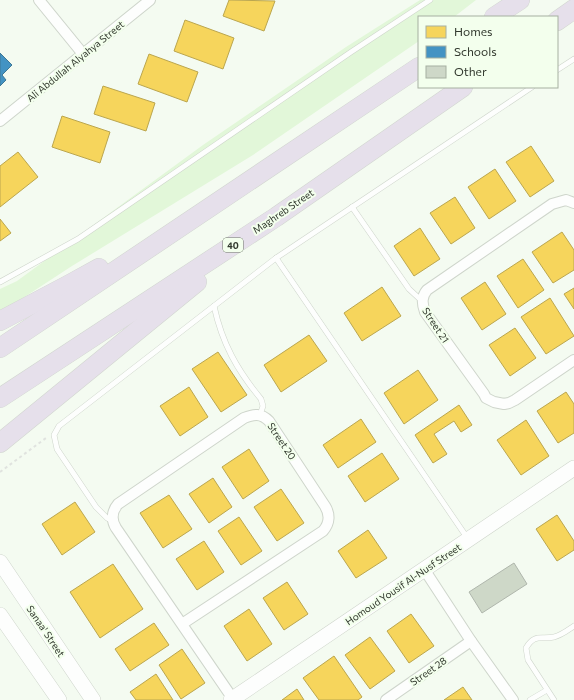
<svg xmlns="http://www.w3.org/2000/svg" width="574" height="700" font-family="Commissioner,sans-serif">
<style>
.green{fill:#e2f7d9}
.homes{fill:#f6d55c;stroke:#bba64e}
.schools{fill:#4393c3;stroke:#3e7896}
.building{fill:#ced8c8;stroke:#afb6ac}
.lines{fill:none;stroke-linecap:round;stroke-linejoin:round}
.lane-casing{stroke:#ced5cb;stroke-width:6}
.street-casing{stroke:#ced5cb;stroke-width:12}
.secondary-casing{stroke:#ced5cb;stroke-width:16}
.highway-casing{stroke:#d2d6d0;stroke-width:20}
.path{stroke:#e0e3df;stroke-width:2;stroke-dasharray:3 3;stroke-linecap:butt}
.lane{stroke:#fdfefd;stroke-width:5}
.street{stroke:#fdfefd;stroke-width:10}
.secondary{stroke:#fdfefd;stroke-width:15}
.highway{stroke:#e6e0eb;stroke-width:19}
.labels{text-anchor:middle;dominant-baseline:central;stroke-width:4;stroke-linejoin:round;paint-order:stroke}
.shield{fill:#f3ffed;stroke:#6c7467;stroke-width:1}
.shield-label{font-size:9px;font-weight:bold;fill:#32392e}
.street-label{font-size:10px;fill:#32392e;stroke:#f3ffed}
</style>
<rect width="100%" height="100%" fill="#f4fbf1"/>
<polygon class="green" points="420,0 476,0 454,17 419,17 419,41 253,155 72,266 0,313 0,289 17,281 203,145 346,47"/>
<g class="homes">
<polygon points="229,0 275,1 264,31 223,16"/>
<polygon points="185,20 234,38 223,69 174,51"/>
<polygon points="149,54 198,72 187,102 138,84"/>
<polygon points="103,86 155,103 146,131 94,114"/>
<polygon points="62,116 110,132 100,163 52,147"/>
<polygon points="531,146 554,181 530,197 506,162"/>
<polygon points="18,152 38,177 0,207 0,166"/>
<polygon points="495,169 516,201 489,219 468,187"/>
<polygon points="455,197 475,228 451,244 430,213"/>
<polygon points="0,219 11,233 0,241"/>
<polygon points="420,228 440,259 414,276 394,246"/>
<polygon points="562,232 574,250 574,270 553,283 532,252"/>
<polygon points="523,259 544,290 518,308 497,276"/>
<polygon points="485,282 506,314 482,330 461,298"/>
<polygon points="382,287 401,316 362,341 344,313"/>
<polygon points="574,288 574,309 564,294"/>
<polygon points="550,298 574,336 546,354 521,317"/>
<polygon points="515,328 536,358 510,376 489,345"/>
<polygon points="309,335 327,361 281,392 264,365"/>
<polygon points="218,352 247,395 221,412 192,369"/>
<polygon points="418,370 438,400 404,424 384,393"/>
<polygon points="189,387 208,417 180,436 160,406"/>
<polygon points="566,392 574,404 574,433 558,443 537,411"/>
<polygon points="459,405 472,425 461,432 454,421 434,434 447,454 433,463 415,435"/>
<polygon points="361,419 376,442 338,468 323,445"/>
<polygon points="526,420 549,456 521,475 497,440"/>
<polygon points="249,449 269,481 243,499 222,467"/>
<polygon points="382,453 399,479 365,502 348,476"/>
<polygon points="213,478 232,507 209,523 189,494"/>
<polygon points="281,489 304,523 277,541 254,507"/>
<polygon points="169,495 192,529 163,548 140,513"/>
<polygon points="75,502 95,532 62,555 42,524"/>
<polygon points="557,515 574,541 574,550 557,561 536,529"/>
<polygon points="239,517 262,551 241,565 218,531"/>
<polygon points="368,530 387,558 356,578 338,551"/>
<polygon points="204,541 224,572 197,590 176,559"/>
<polygon points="113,564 143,609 100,638 70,592"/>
<polygon points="287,582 308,614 284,630 263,598"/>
<polygon points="249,609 272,644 247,661 224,626"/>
<polygon points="411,614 434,646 409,663 387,631"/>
<polygon points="154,623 169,645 130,671 115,649"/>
<polygon points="370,637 395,671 370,689 345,655"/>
<polygon points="182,649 205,683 181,699 159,665"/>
<polygon points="334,656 362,697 358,700 319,700 303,678"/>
<polygon points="156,674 173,700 136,700 130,692"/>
<polygon points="463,687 472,700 444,700"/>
<polygon points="297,689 304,700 282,700"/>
</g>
<polygon class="schools" points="0,53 12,65 2,75 6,80 0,86"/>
<polygon class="building" points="514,563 527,584 482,613 469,592"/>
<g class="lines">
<defs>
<g id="lane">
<polyline points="557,70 574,59"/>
<polyline points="352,207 409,289 422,301"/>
<polyline points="276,258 468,539"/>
<polyline points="0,282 78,239 351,52 430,0"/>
<path d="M214 306C222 343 237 370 261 399L263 406 260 415"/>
<polyline points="113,521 107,518 96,507 57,449 54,435 59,426 276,258 532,87"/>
<polyline points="530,700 547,690"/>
<path d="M554 700 528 660 526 648C535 633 541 640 554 637 562 635 568 630 574 626"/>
</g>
<g id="street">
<polyline points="39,0 83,54"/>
<polyline points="0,121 150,0"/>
<path d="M574 203 566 200 552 204 427 290C421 297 422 304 425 312L484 394 486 398 494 402 504 404 509 403 515 400 574 360"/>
<polyline points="424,569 471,641 513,700"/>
<path d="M182 624 323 531C330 523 330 514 325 506L269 421C261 413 254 414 244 418L118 504C112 511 111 520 116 528L233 699"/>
<polyline points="386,700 471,641"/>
</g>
<g id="secondary">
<polyline points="0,562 93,700"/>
<polyline points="0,615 59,700"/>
<polyline points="231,700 574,468"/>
</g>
<g id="highway">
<polyline points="494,17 520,0"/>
<polyline points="557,21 574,9"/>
<polyline points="0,321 70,284 99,268"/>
<polyline points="0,348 419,67"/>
<polyline points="0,398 276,217 463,87"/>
<polyline points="0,443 197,282"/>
</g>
</defs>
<use href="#lane" class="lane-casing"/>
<use href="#street" class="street-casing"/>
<use href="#secondary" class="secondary-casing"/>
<use href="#highway" class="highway-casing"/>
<polyline class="path" points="0,472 46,438"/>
<use href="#lane" class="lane"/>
<use href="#street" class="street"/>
<use href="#secondary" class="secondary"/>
<use href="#highway" class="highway"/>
</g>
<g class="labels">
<rect class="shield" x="223" y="238" width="20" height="14" rx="3"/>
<g class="shield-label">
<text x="233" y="245">40</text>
</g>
<g class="street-label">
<text transform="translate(75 61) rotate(-39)">Ali Abdullah Alyahya Street</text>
<text transform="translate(283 211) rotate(-34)">Maghreb Street</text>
<text transform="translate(436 325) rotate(57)">Street 21</text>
<text transform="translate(282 441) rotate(56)">Street 20</text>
<text transform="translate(403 584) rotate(-34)">Homoud Yousif Al-Nusf Street</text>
<text transform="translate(46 631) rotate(56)">Sanaa' Street</text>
<text transform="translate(428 671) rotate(-35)">Street 28</text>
</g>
</g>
<rect x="418" y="16" width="140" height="72" fill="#f3ffed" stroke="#a6b0a1"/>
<rect x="426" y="26" width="20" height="12" fill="#f6d55c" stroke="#a6b0a1"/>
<text x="454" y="36" font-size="12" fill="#32392e">Homes</text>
<rect x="426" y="46" width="20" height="12" fill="#4393c3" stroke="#a6b0a1"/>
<text x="454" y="56" font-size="12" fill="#32392e">Schools</text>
<rect x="426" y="66" width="20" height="12" fill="#ced8c8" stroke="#a6b0a1"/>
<text x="454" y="76" font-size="12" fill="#32392e">Other</text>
</svg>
